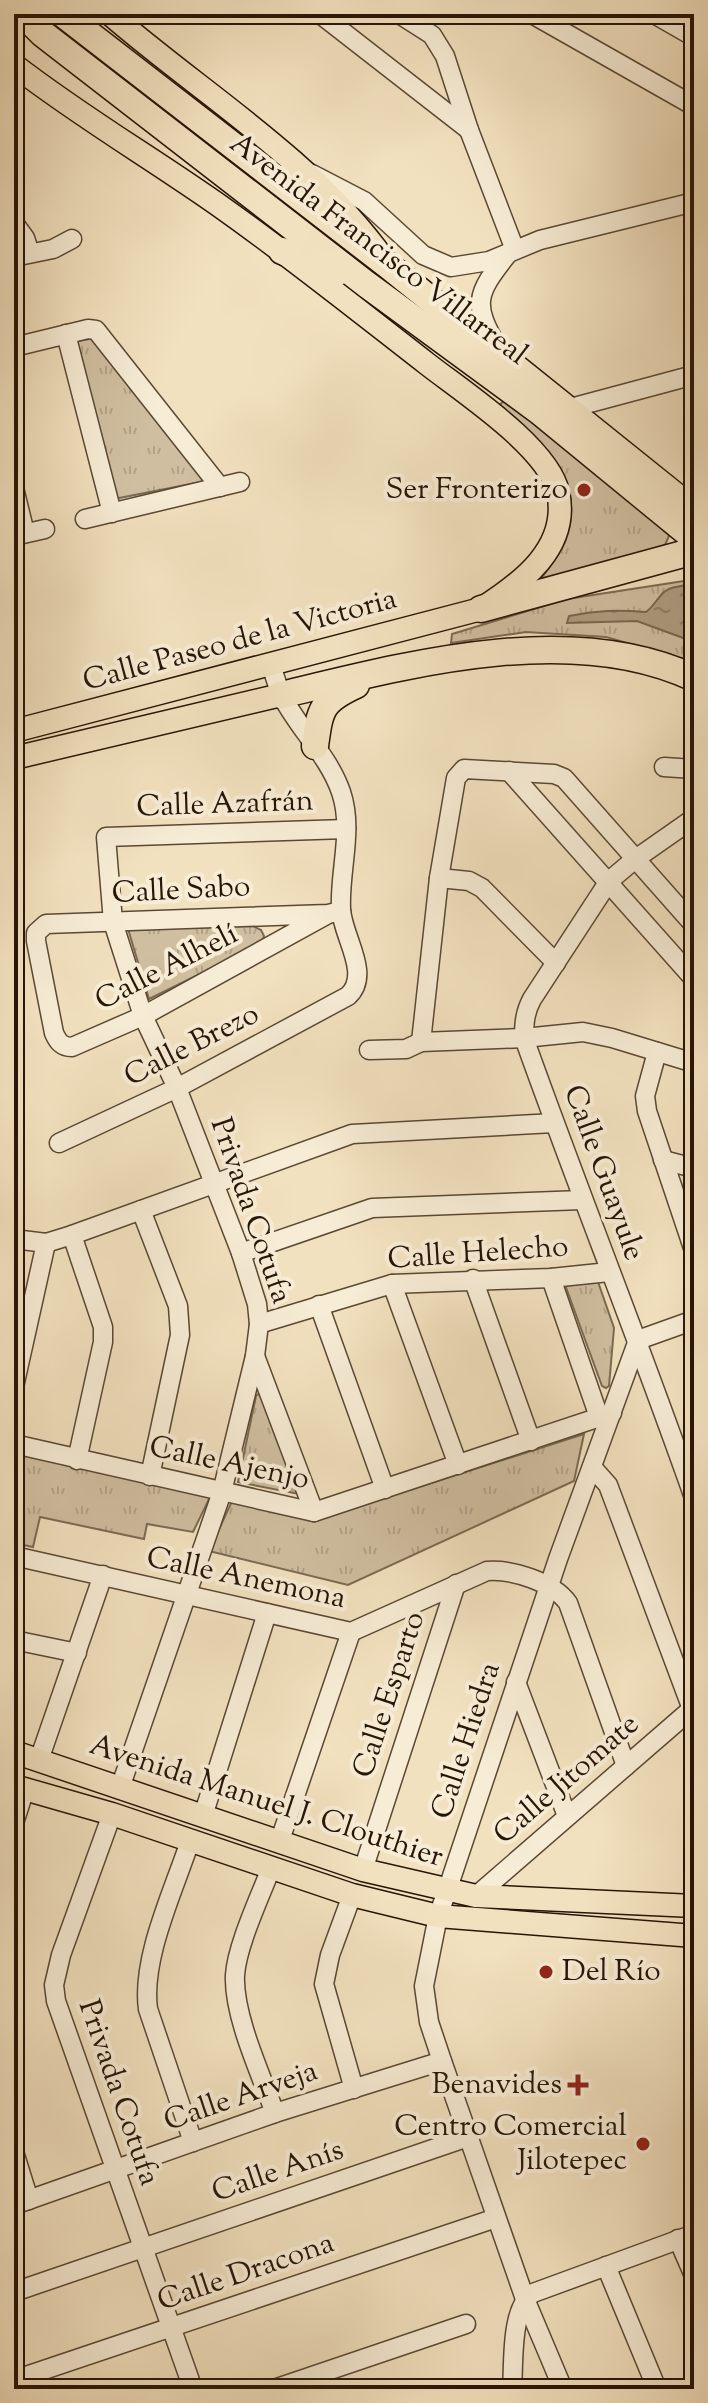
<svg xmlns="http://www.w3.org/2000/svg" width="708" height="2403" font-family="'Sorts Mill Goudy',serif">
<style>
.park{fill:url(#park-tufts);stroke:#7b6a53;stroke-width:2}
.water{fill:url(#water-ripples);stroke:#77664f;stroke-width:2}
.lines{fill:none;stroke-linecap:round;stroke-linejoin:round}
.minor-casing{stroke:#5a4834;stroke-width:21}
.major-casing{stroke:#271506;stroke-width:25}
.highway-casing{stroke:#271506;stroke-width:29}
.minor{stroke:#f7ecd5;stroke-width:18}
.major{stroke:#f2e1bf;stroke-width:22}
.highway{stroke:#f2e1bf;stroke-width:26}
.poi-dot{fill:#8f2418;stroke:#f7ecd5;stroke-width:3}
.labels{text-anchor:middle;dominant-baseline:central;stroke-width:8;stroke-linejoin:round;paint-order:stroke}
.street-label{font-size:30px;fill:#271506;stroke:#f7ecd5}
.poi-label{font-size:30px;fill:#271506;stroke:#f7ecd5;text-anchor:end}
</style>
<defs>
<pattern id="park-tufts" width="24" height="20" patternUnits="userSpaceOnUse" patternTransform="scale(2)"><rect width="24" height="20" fill="#cfbea0"/><path d="M3 7l-1-3M5 7V3M7 7l1-3M15 17l-1-3M17 17v-4M19 17l1-3" fill="none" stroke="#b2a288"/></pattern>
<pattern id="water-ripples" width="26" height="14" patternUnits="userSpaceOnUse" patternTransform="scale(2)"><rect width="26" height="14" fill="#ad9c80"/><path d="M2 4q2-2 4 0t4 0M15 11q2-2 4 0t4 0" fill="none" stroke="#8d7e67"/></pattern>
</defs>
<rect width="100%" height="100%" fill="#f2e1bf"/>
<filter id="stains"><feTurbulence type="fractalNoise" baseFrequency=".0025" numOctaves="4"/><feColorMatrix values="0 0 0 0 .2 0 0 0 0 .09 0 0 0 0 .02 0 0 0 .5 -.17"/></filter>
<radialGradient id="worn" r=".72"><stop offset=".6" stop-color="#630" stop-opacity="0"/><stop offset="1" stop-color="#630" stop-opacity=".3"/></radialGradient>
<g class="park">
<polygon points="95,338 206,481 114,499 72,342"/>
<path d="M505 399 666 525 669 536 665 545 537 584C546 571 559 557 565 542 589 480 541 441 499 406Z"/>
<polygon points="694,577 694,662 606,637 526,632 451,643 452,634 567,599 684,581"/>
<polygon points="253,926 261,930 264,936 261,944 149,999 128,929"/>
<polygon points="597,1279 614,1328 609,1386 606,1388 602,1386 564,1282"/>
<polygon points="262,1391 299,1494 238,1482 256,1396"/>
<polygon points="584,1434 574,1481 348,1585 209,1551 233,1499 325,1517"/>
<polygon points="14,1452 211,1495 193,1532 147,1524 144,1539 40,1517 33,1547 14,1543"/>
</g>
<path class="water" d="M694 584V642L637 621 567 623 569 616C596 610 618 610 646 612 654 606 656 600 663 593 670 586 684 586 694 584Z"/>
<g class="lines">
<defs>
<g id="minor">
<polyline points="320,14 469,130"/>
<polyline points="399,14 432,35 445,56 469,130 515,250"/>
<polyline points="532,14 694,106"/>
<polyline points="654,14 694,37"/>
<polyline points="312,174 364,201 423,255 451,267 489,261 540,240 694,202"/>
<polyline points="14,223 25,238 30,253"/>
<polyline points="14,257 53,249 72,239"/>
<polyline points="66,334 112,513"/>
<polyline points="14,347 88,329 96,330 220,487"/>
<path d="M498 348C472 304 476 294 507 255"/>
<polyline points="567,409 694,375"/>
<polyline points="14,488 25,533"/>
<polyline points="85,519 240,482"/>
<polyline points="14,536 45,529"/>
<polyline points="664,767 694,769"/>
<polyline points="509,771 694,979"/>
<path d="M694 818 634 860 609 881 532 999C525 1012 524 1023 524 1038 579 1192 640 1344 694 1498"/>
<polyline points="439,878 469,881 482,888 556,963"/>
<path d="M328 914 143 1016 72 1047C62 1047 58 1042 54 1033L36 941V933L46 924 328 914 341 911"/>
<polyline points="421,1042 439,878 456,778 464,769 554,774 564,778 694,925"/>
<polyline points="369,1050 406,1049 421,1042 524,1038 583,1032 612,1038 694,1063"/>
<polyline points="657,1052 645,1096 647,1111 694,1251"/>
<path d="M59 1143 177 1088 348 996C372 974 342 936 341 909 339 871 354 830 341 792 329 757 300 730 283 698 277 687 274 674 271 663"/>
<polyline points="663,1160 694,1168"/>
<polyline points="141,1210 178,1306 180,1335 150,1476"/>
<polyline points="72,1235 103,1327 103,1342 77,1460"/>
<polyline points="14,1239 46,1243 72,1235 352,1134 554,1123"/>
<polyline points="241,1253 372,1208 582,1200"/>
<polyline points="551,1278 599,1417"/>
<polyline points="473,1279 531,1441"/>
<polyline points="392,1284 458,1465"/>
<polyline points="319,1305 385,1489"/>
<polyline points="259,1324 392,1284 551,1278 609,1272"/>
<polyline points="255,1356 314,1512"/>
<polyline points="14,1387 46,1243"/>
<polyline points="14,1444 314,1512 612,1413"/>
<polyline points="592,1467 608,1485 692,1709"/>
<path d="M14 1556 351 1632 487 1571C512 1569 553 1582 568 1603L626 1766"/>
<polyline points="14,1640 77,1653"/>
<polyline points="516,1682 567,1816"/>
<polyline points="39,1760 103,1575"/>
<polyline points="120,1788 222,1492 255,1356 259,1324 257,1304 241,1253 177,1088 143,1016 113,922 106,837 346,829"/>
<polyline points="112,1814 61,1955 54,1985 56,2001 193,2389"/>
<polyline points="203,1816 267,1613"/>
<polyline points="14,1823 25,1789"/>
<polyline points="280,1840 351,1632"/>
<path d="M190 1841C174 1890 141 1958 148 2009L193 2142"/>
<path d="M271 1868C260 1897 237 1945 235 1975 233 2015 261 2075 275 2113"/>
<polyline points="363,1870 456,1584"/>
<polyline points="352,1895 330,1955 324,1984 354,2089"/>
<polyline points="476,1896 694,1707"/>
<polyline points="14,2152 29,2200"/>
<polyline points="14,2205 275,2113 442,2061"/>
<polyline points="678,2239 694,2276"/>
<polyline points="606,2266 657,2389"/>
<polyline points="14,2292 468,2137"/>
<polyline points="14,2380 496,2218"/>
<polyline points="274,2389 466,2324"/>
<path d="M512 2389C514 2364 510 2308 533 2293L694 2234"/>
<polyline points="563,2389 525,2299 442,2061 429,2022 424,1986 438,1916 447,1891 558,1559 638,1340 694,1320"/>
</g>
<g id="major">
<path d="M110 14C200 92 304 154 377 250"/>
<path d="M14 65C81 117 155 160 224 209 293 258 359 311 426 363 463 392 548 447 558 492 570 547 522 583 481 609L14 731"/>
<polyline points="14,758 281,695"/>
<polyline points="14,1752 363,1870 476,1896 694,1906"/>
<polyline points="14,1786 112,1814 352,1895 438,1916 694,1936"/>
</g>
<g id="highway">
<polyline points="23,14 43,34 366,284 539,411 694,538"/>
<polyline points="63,14 390,267 694,511"/>
<polyline points="282,251 336,273"/>
<polyline points="481,609 694,551"/>
<path d="M281 695C406 665 571 620 694 678"/>
<path d="M315 746C320 709 321 701 356 685"/>
</g>
</defs>
<use href="#minor" class="minor-casing"/>
<use href="#major" class="major-casing"/>
<use href="#highway" class="highway-casing"/>
<use href="#minor" class="minor"/>
<use href="#major" class="major"/>
<use href="#highway" class="highway"/>
</g>
<g class="poi-dot">
<circle cx="584" cy="490" r="8"/>
<circle cx="546" cy="1972" r="8"/>
<path d="M574 2073h8v8h8v8h-8v8h-8v-8h-8v-8h8z"/>
<circle cx="643" cy="2144" r="8"/>
</g>
<g class="labels">
<g class="street-label">
<text transform="translate(378 250) rotate(37)">Avenida Francisco Villarreal</text>
<text transform="translate(240 641) rotate(-15)">Calle Paseo de la Victoria</text>
<text transform="translate(225 805) rotate(-2)">Calle Azafrán</text>
<text transform="translate(181 891) rotate(-3)">Calle Sabo</text>
<text transform="translate(167 968) rotate(-27)">Calle Alhelí</text>
<text transform="translate(192 1046) rotate(-27)">Calle Brezo</text>
<text transform="translate(603 1173) rotate(70)">Calle Guayule</text>
<text transform="translate(250 1211) rotate(71)">Privada Cotufa</text>
<text transform="translate(478 1254) rotate(-4)">Calle Helecho</text>
<text transform="translate(229 1464) rotate(12)">Calle Ajenjo</text>
<text transform="translate(246 1579) rotate(12)">Calle Anemona</text>
<text transform="translate(390 1695) rotate(-72)">Calle Esparto</text>
<text transform="translate(467 1741) rotate(-72)">Calle Hiedra</text>
<text transform="translate(567 1780) rotate(-41)">Calle Jitomate</text>
<text transform="translate(266 1802) rotate(18)">Avenida Manuel J. Clouthier</text>
<text transform="translate(118 2093) rotate(71)">Privada Cotufa</text>
<text transform="translate(241 2097) rotate(-19)">Calle Arveja</text>
<text transform="translate(278 2172) rotate(-19)">Calle Anís</text>
<text transform="translate(246 2273) rotate(-19)">Calle Dracona</text>
</g>
<g class="poi-label">
<text x="568" y="490">Ser Fronterizo</text>
<text x="562" y="1972" text-anchor="start">Del Río</text>
<text x="562" y="2085">Benavides</text>
<text x="627" y="2127">Centro Comercial<tspan x="627" dy="34">Jilotepec</tspan></text>
</g>
</g>
<rect width="708" height="2403" fill="none" stroke="#f2e1bf" stroke-width="48"/>
<rect x="16" y="16" width="676" height="2371" fill="none" stroke="#271506" stroke-width="4"/>
<rect x="24" y="24" width="660" height="2355" fill="none" stroke="#271506" stroke-width="2"/>
<rect width="100%" height="100%" filter="url(#stains)"/>
<rect width="100%" height="100%" fill="url(#worn)"/>
</svg>
